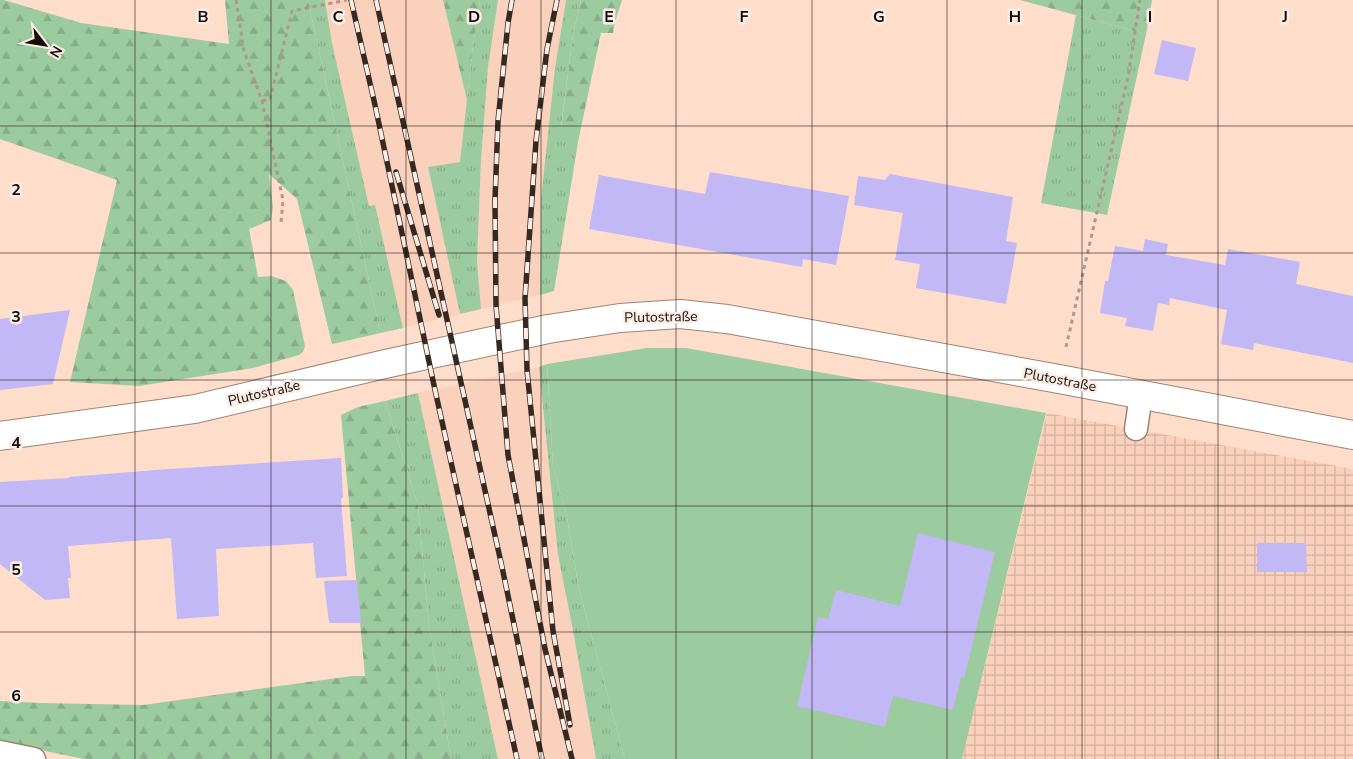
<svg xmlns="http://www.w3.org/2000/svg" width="1353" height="759" font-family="'Nunito Sans',sans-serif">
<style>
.built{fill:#fad1bc}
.industrial{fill:url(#industrial-grid)}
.grass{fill:url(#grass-tufts)}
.forest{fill:url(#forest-firs)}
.pitch{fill:#9ccba0}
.building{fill:#c1b8f5}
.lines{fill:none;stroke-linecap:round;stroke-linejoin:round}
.lane-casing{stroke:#a18373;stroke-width:25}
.street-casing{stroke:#a18373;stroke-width:30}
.path{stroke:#b09789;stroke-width:3;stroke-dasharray:4 4;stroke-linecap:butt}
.lane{stroke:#fff;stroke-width:22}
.street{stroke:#fff;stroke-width:28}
.rail-casing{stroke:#362921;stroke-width:5.5}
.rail{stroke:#fceee7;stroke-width:4;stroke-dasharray:11;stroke-linecap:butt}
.grid{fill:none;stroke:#160c06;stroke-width:1;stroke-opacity:0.55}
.labels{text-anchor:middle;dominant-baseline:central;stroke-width:5;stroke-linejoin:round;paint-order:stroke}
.street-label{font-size:14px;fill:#160c06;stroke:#fceee7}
.grid-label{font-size:16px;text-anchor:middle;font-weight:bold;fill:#160c06;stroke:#fceee7;stroke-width:5;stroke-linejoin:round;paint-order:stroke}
</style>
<defs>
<pattern id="industrial-grid" width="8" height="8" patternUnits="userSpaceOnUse" patternTransform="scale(1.25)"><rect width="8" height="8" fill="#fad1bc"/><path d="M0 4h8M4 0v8" fill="none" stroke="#d6b2a0"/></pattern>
<pattern id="grass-tufts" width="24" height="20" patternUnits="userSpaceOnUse" patternTransform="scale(1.25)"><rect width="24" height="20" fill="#9ccba0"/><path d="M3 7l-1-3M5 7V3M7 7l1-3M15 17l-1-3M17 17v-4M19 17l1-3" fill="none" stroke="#86ad88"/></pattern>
<pattern id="forest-firs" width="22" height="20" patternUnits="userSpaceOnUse" patternTransform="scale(1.25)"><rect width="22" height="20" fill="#9ccba0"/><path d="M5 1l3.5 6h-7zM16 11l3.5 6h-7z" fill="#86ad88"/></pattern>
</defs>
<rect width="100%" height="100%" fill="#feddcb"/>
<g class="built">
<polygon points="325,0 443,0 467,100 460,162 428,168 460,314 403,328 375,206 369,206 332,43"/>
<polygon points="498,0 566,0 555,68 541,199 540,295 481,309 477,261 481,160 488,67"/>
<polygon points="539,367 558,555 572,625 596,759 498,759 418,393"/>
</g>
<polygon class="industrial" points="1047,413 1353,469 1353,759 962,759"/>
<g class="grass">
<polygon points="308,0 325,0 332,43 369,206 375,205 403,328 385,332 379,327"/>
<polygon points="480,0 498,0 488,67 481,160 477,261 481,309 460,314 428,167 460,162 473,45"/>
<polygon points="566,0 581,0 573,34 561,128 578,142 554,291 540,295 541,199 555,68"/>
<polygon points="1076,15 1146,34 1107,215 1041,203"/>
<polygon points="547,364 553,466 567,517 579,589 625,759 596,759 572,625 558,555 539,367"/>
<polygon points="418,393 498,759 451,759 429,625 418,505 385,401"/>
</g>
<g class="forest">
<polygon points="0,0 4,0 81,23 229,44 225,0 308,0 379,327 385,332 332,344 297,199 269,174 273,207 271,220 249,229 258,277 271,276 286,281 293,290 305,346 303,352 299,355 253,368 139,386 70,382 117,180 0,139"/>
<polygon points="443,0 480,0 473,45 467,100"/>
<polygon points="581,0 622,0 615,22 613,33 601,33 578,142 561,129 573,34"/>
<polygon points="1020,0 1152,0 1146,34"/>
<polygon points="385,401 418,505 429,625 451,759 84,759 0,742 0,701 41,703 143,705 352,676 365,676 341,415 358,407"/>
</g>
<polygon class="pitch" points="647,348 686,348 1046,413 962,759 625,759 579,589 567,517 553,466 547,364"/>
<g class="building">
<polygon points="1162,40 1196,48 1188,81 1154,74"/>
<polygon points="710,172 849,196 836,265 803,259 802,267 589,229 599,175 705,194"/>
<polygon points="890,174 1013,197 1006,241 1017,243 1006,304 916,288 920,264 895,260 903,213 854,205 858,176 885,180"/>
<polygon points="1145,239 1168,244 1166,255 1225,265 1228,249 1300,262 1296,284 1353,296 1353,363 1254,343 1253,350 1221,344 1227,310 1170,298 1169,305 1158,303 1153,331 1125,326 1127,318 1100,313 1105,281 1108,281 1115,246 1143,251"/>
<polygon points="70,310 53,384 0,390 0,319"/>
<polygon points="341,458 343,498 341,498 347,576 316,578 313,543 216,549 219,616 177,619 171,538 68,546 71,578 68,578 70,598 45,600 0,564 0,482 69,478 69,477 169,469"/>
<polygon points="918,533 995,552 964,678 961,677 953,710 893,696 885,727 797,706 818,617 828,619 836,590 900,606"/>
<polygon points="1257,543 1306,543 1307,572 1257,572"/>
<polygon points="357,580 361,623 329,623 324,581"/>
</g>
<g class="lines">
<defs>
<g id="lane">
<polyline points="1136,429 1141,395"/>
<polyline points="0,752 34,759"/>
</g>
<polyline id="street" points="0,436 195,409 385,364 548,329 620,318 680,314 727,319 1059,379 1353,435"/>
</defs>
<use href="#lane" class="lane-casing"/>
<use href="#street" class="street-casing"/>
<g class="path">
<polyline points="236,0 244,51 262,101 283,200 281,224"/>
<polyline points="262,101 270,99 292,11 347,0"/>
<polyline points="1066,347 1128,77 1140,0"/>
</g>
<use href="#lane" class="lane"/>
<use href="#street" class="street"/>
<defs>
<g id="rail">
<polyline points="351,0 375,105 435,390 517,759"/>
<polyline points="376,0 502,567 542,759"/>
<polyline points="512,0 508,23 498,121 495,200 496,305 508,455 545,649 572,759"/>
<polyline points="557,0 547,49 536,141 525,298 527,370 553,631 570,725"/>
<polyline points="396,172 439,315"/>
</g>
</defs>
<use href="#rail" class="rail-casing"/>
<use href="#rail" class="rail"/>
</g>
<path class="grid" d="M135 0V759M271 0V759M406 0V759M541 0V759M676 0V759M812 0V759M947 0V759M1082 0V759M1218 0V759M0 126H1353M0 253H1353M0 380H1353M0 506H1353M0 632H1353"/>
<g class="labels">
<g class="street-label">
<text transform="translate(661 317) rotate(-1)">Plutostraße</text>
<text transform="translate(1060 380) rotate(11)">Plutostraße</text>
<text transform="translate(264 393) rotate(-13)">Plutostraße</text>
</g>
</g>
<g class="grid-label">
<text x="203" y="22">B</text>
<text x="338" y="22">C</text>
<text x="474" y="22">D</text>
<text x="609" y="22">E</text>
<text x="744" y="22">F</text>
<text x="879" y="22">G</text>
<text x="1015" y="22">H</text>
<text x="1150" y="22">I</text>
<text x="1285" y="22">J</text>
<text x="16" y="195">2</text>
<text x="16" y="322">3</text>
<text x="16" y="448">4</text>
<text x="16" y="575">5</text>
<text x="16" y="701">6</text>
</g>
<g transform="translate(45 45) rotate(121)" stroke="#fceee7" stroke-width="4" paint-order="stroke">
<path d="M0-4L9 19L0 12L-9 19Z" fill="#160c06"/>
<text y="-8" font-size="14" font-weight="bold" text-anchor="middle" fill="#160c06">N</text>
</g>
</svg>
